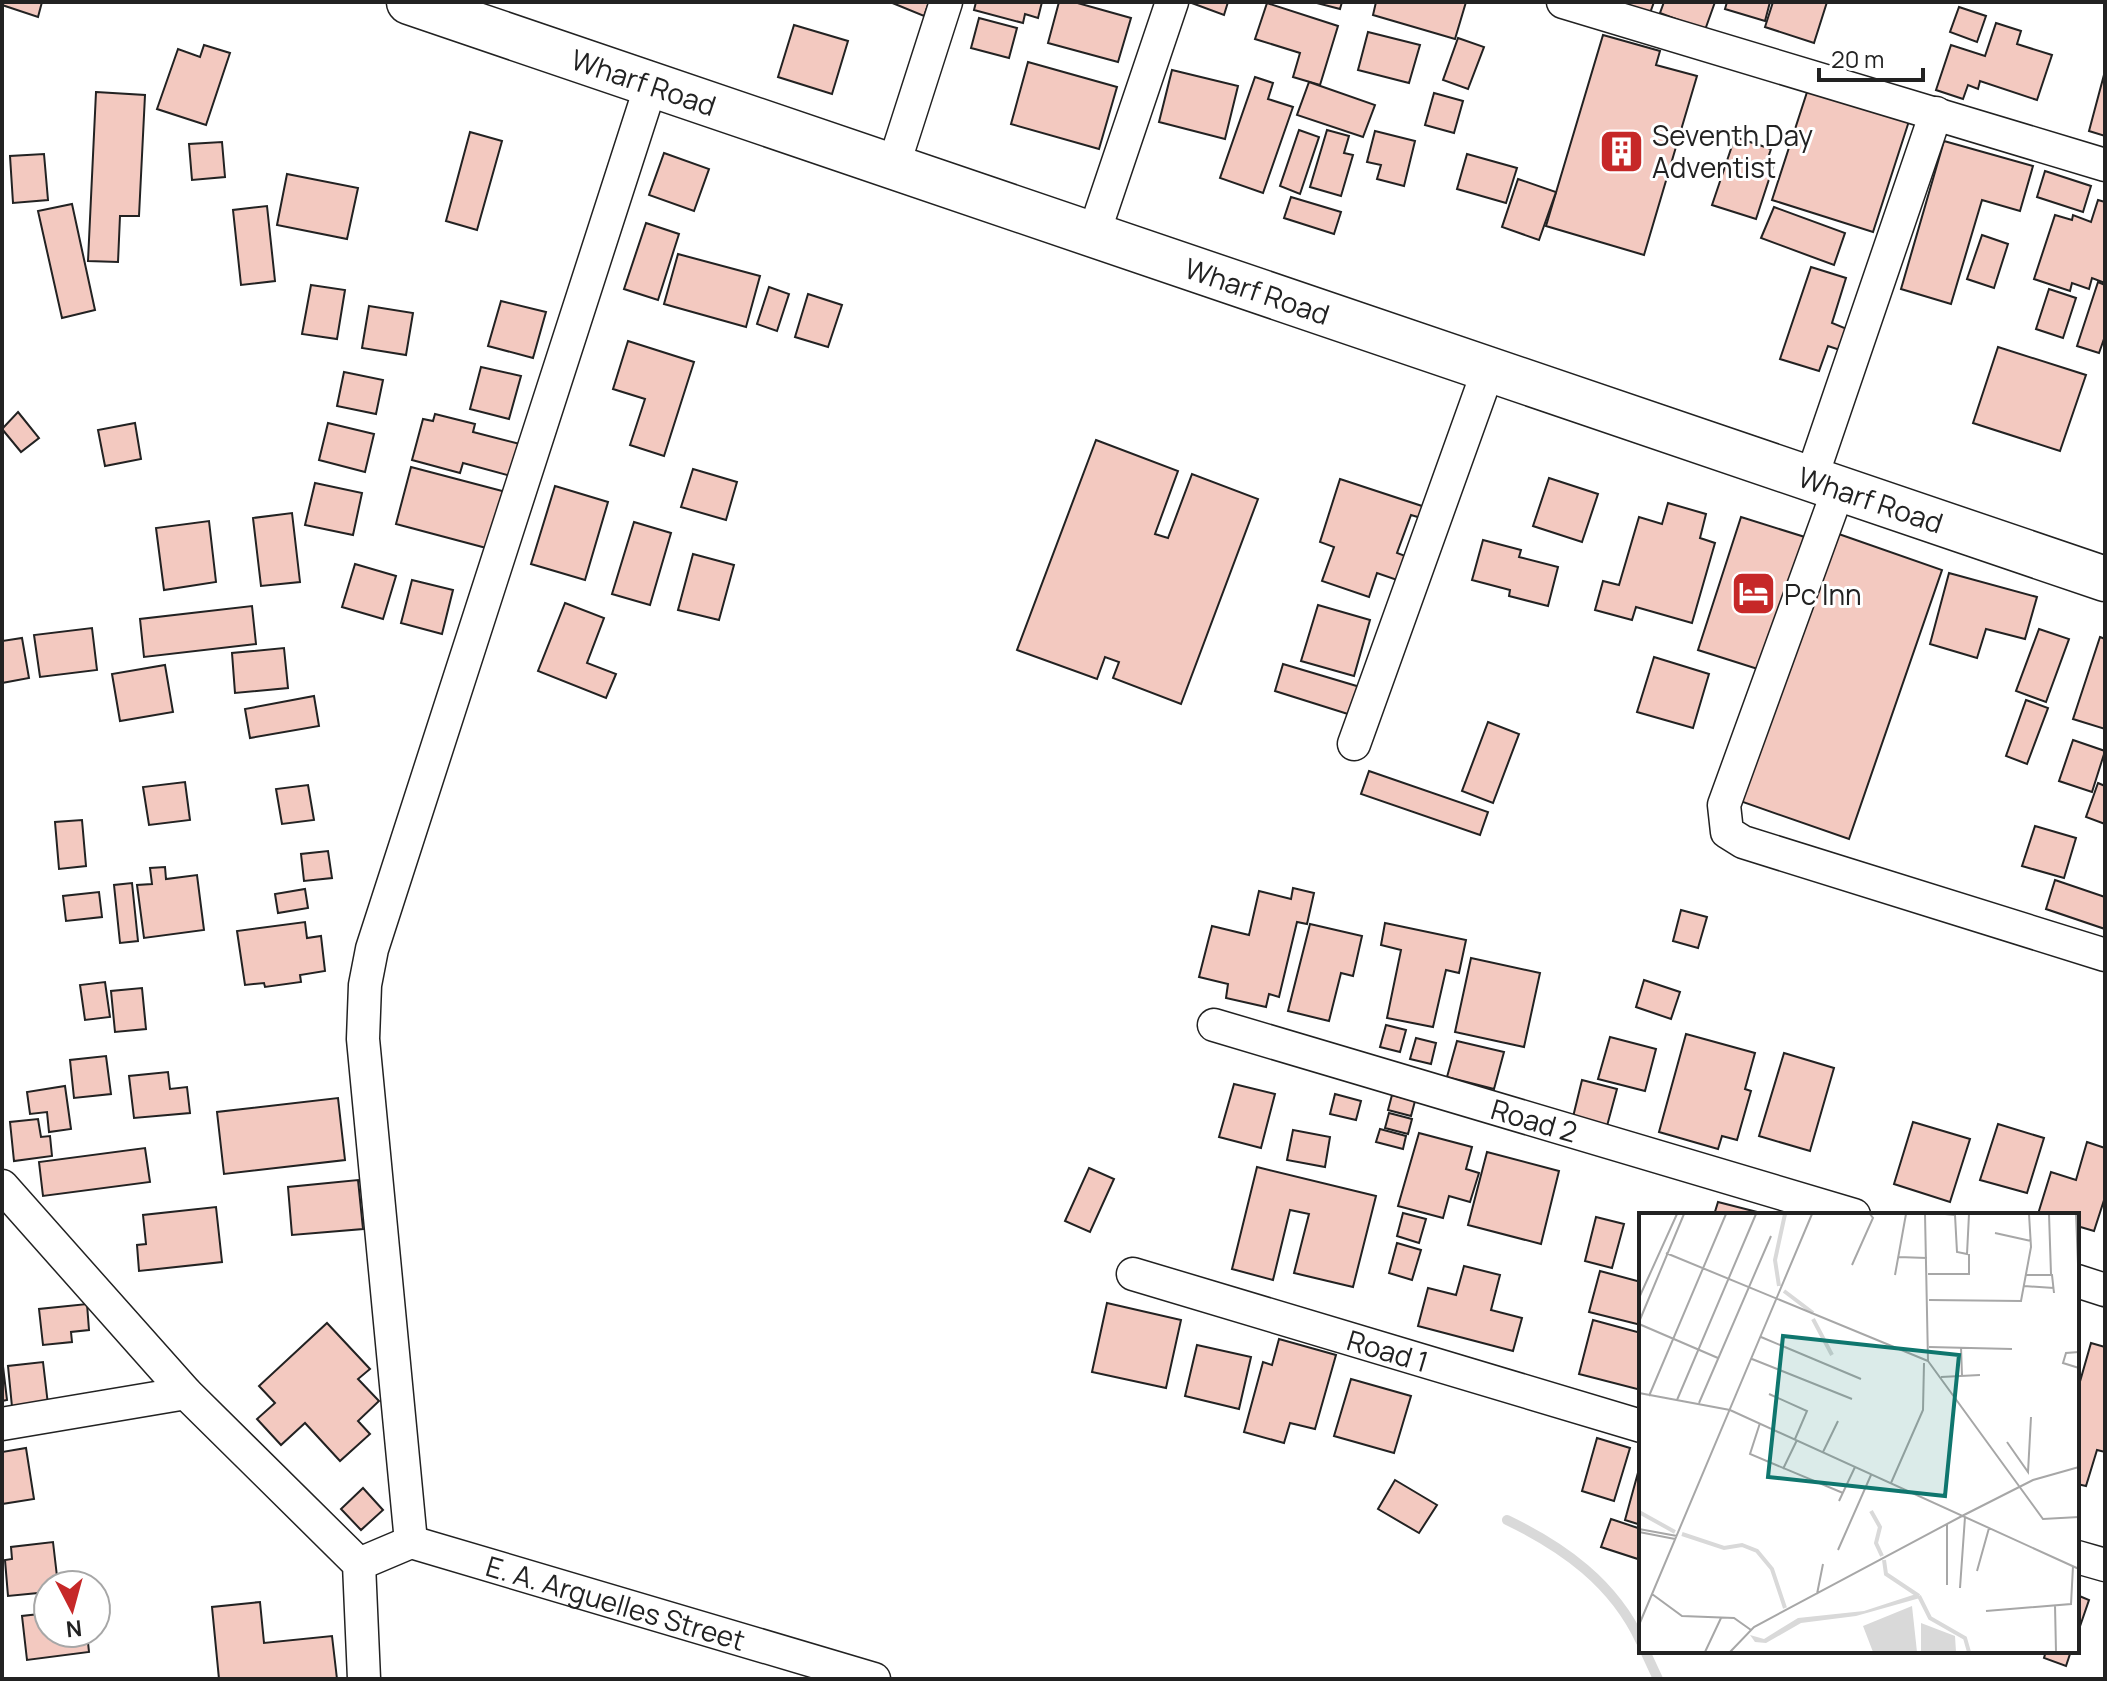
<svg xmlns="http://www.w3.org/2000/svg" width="2107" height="1681" font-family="Manrope,sans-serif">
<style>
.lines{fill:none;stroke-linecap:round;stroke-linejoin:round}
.stream{stroke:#d9d9d9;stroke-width:10}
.building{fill:#f3c9c0;stroke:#222;stroke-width:2}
.minor-casing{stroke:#222;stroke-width:35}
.secondary-casing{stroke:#222;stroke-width:47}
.minor{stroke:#fff;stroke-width:32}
.secondary{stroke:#fff;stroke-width:44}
.labels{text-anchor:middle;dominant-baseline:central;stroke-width:6;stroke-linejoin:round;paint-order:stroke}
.street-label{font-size:28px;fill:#222;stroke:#fff}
.poi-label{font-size:28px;fill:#222;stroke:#fff;text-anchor:start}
.inset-river{fill:none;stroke:#d9d9d9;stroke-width:4}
.inset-road{fill:none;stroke:#a7a7a7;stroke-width:2}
.view{fill:#0f766e;fill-opacity:0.15;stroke:#0f766e;stroke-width:4}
.inset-edge{fill:none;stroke:#222;stroke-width:4}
</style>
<rect width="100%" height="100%" fill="#fff"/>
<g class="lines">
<g class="stream">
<path d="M1507 1520C1563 1547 1614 1583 1641 1642"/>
<polyline points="1645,1651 1658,1679"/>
</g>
</g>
<g class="building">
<polygon points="2,2 42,2 38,17 2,5"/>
<polygon points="890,2 929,2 924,16"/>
<polygon points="976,2 1042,2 1038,18 1025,14 1023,23 974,10"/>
<polygon points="1059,2 1074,2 1131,18 1118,62 1048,43"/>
<polygon points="1189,2 1228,2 1224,15"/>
<polygon points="1313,2 1342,2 1340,9"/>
<polygon points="1376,2 1466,2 1455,39 1373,15"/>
<polygon points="1614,2 1654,2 1650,13"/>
<polygon points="1664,2 1715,2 1705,30 1660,13"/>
<polygon points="1727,2 1770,2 1765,21 1725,9"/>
<polygon points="1773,2 1827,2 1814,43 1765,27"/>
<polygon points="1267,3 1338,26 1320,85 1293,77 1300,53 1255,39"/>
<polygon points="1959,7 1986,16 1977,42 1950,32"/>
<polygon points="979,18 1017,28 1009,58 971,48"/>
<polygon points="1996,23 2021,31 2017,44 2052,55 2037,100 1980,81 1978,89 1968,85 1963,99 1936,90 1951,45 1985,56"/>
<polygon points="794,25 848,41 832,94 778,77"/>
<polygon points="1368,32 1420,45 1409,83 1358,70"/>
<polygon points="1603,35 1660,51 1656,65 1697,76 1644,255 1546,226"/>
<polygon points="1458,38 1484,47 1468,89 1443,80"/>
<polygon points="204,45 230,53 206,125 157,109 178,49 200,57"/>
<polygon points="1028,62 1117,87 1099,149 1011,124"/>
<polygon points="1172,70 1238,86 1225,139 1159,122"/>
<polygon points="2105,71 2105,136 2089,131"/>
<polygon points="1255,77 1273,83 1268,99 1293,107 1263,193 1220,178"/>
<polygon points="1309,82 1375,105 1363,137 1297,115"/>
<polygon points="1809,86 1910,118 1873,232 1772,200"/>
<polygon points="96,92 145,95 139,216 120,216 118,262 88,261"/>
<polygon points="1434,93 1463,101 1454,133 1425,125"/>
<polygon points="1299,130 1319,137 1300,194 1280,186"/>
<polygon points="1327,130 1349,136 1344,153 1353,155 1341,196 1310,187"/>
<polygon points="1375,131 1415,141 1404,186 1377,179 1381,165 1367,162"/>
<polygon points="470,132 502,141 477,230 446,221"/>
<polygon points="1735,137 1771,149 1767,161 1774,164 1756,219 1712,205"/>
<polygon points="1944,141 2033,166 2020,211 1982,200 1951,304 1901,289"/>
<polygon points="222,142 225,177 192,180 189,144"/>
<polygon points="664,153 709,169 694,211 649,195"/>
<polygon points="44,154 48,200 13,203 10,156"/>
<polygon points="1467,154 1517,168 1506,203 1457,189"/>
<polygon points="2045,171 2091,186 2083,212 2037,197"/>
<polygon points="287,174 358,188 347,239 277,225"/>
<polygon points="1518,179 1556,192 1539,240 1502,227"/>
<polygon points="1291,197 1341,212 1334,234 1284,218"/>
<polygon points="2098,200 2105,202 2105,283 2092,278 2089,289 2072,283 2070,291 2034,279 2055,215 2072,220 2073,215 2091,222"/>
<polygon points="72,204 95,310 62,318 38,211"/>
<polygon points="267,206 275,281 241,285 233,210"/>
<polygon points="1774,207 1845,233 1834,265 1761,238"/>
<polygon points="646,223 679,234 658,300 624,289"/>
<polygon points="1982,235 2008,244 1994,288 1967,279"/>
<polygon points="678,254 760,276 746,327 664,304"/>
<polygon points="1811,267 1846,278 1832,323 1847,329 1840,350 1828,346 1819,371 1780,359"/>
<polygon points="2098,282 2105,285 2105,336 2099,353 2077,346"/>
<polygon points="311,285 345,290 337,339 302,334"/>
<polygon points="769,287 789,294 777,331 757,324"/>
<polygon points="2049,289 2076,298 2063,338 2036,329"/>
<polygon points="808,294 842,305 828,347 795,337"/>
<polygon points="501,301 546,312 533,358 488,346"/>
<polygon points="369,306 413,313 406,355 362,348"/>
<polygon points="628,341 694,362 664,456 630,445 645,399 613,389"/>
<polygon points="1998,347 2086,375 2060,451 1973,423"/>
<polygon points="481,367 521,376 509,419 470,409"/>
<polygon points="344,372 383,380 376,414 337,406"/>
<polygon points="18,412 39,438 21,452 2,429"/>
<polygon points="435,414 475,424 473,432 520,444 511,476 463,463 460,473 412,460 423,419 433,421"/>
<polygon points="135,423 141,459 105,466 98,430"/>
<polygon points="328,423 374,434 365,472 319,460"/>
<polygon points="1096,440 1178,471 1155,534 1168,538 1192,474 1258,499 1181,704 1113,678 1119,662 1105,657 1097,679 1017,650"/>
<polygon points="411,467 506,492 490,549 396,524"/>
<polygon points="693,469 737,482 726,520 681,507"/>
<polygon points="1549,478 1598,494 1582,542 1533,526"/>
<polygon points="1340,479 1425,507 1421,518 1411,515 1397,553 1408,557 1400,581 1377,573 1369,597 1322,581 1334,547 1320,542"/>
<polygon points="315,483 362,493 353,535 305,525"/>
<polygon points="555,486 608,502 585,580 531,564"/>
<polygon points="1668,503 1706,514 1700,538 1715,543 1692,623 1636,607 1632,620 1595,610 1603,581 1619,585 1639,517 1662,524"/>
<polygon points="292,513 300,582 261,586 253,518"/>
<polygon points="1741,517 1808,538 1764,671 1698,650"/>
<polygon points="209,521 216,582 164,590 156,528"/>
<polygon points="634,522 671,533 650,605 612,594"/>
<polygon points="1833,532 1942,570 1849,839 1740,801"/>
<polygon points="1483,540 1521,550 1519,557 1558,567 1548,606 1509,596 1510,590 1472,580"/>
<polygon points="693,554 734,565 719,620 678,610"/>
<polygon points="355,564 396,576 383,619 342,607"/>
<polygon points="1949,573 2037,597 2025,639 1986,629 1977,658 1930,644"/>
<polygon points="412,580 453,590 442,634 401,623"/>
<polygon points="565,603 604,618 587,663 616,674 606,698 538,671"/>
<polygon points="1318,605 1370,620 1354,676 1301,661"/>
<polygon points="252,606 256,644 144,657 140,619"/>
<polygon points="92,628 97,670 40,677 34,635"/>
<polygon points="2039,629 2069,639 2046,702 2016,691"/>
<polygon points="2100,637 2105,639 2105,729 2073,719"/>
<polygon points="22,638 29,678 2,683 2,641"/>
<polygon points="284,648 288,688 235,693 232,653"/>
<polygon points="1654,657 1709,674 1693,728 1637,712"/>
<polygon points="1283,664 1360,687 1351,715 1275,691"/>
<polygon points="165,665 173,712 120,721 112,674"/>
<polygon points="314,696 319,726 250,738 245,709"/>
<polygon points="2026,700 2048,708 2027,764 2006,756"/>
<polygon points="1488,722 1519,734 1493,803 1462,791"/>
<polygon points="2073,740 2105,751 2092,792 2059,781"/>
<polygon points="1369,771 1488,812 1480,835 1361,794"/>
<polygon points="185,782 190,820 149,825 143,787"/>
<polygon points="2098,783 2105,786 2105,824 2086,817"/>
<polygon points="308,785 314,820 282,824 276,789"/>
<polygon points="82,820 86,866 59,869 55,822"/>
<polygon points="2035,826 2076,838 2064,878 2022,866"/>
<polygon points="328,851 332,878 304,881 301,854"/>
<polygon points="165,867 166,879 197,875 204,930 144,938 137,885 152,884 150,868"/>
<polygon points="2055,880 2105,897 2105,929 2046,909"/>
<polygon points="132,883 138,941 120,943 114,885"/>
<polygon points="1293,888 1314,893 1307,924 1297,922 1279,997 1269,994 1266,1007 1226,998 1228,984 1199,977 1212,926 1249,935 1259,891 1291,899"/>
<polygon points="305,889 308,908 278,913 275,894"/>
<polygon points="99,892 102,917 66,921 63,896"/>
<polygon points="1681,910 1707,917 1698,948 1673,941"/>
<polygon points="305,922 307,938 321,936 325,971 300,975 301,982 265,987 264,983 245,985 237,931"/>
<polygon points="1385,923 1466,940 1459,973 1446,970 1433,1027 1387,1018 1401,950 1381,945"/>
<polygon points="1310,924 1362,936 1353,976 1341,973 1329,1021 1288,1011"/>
<polygon points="1471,958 1540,973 1524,1047 1455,1032"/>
<polygon points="1644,980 1680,992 1671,1019 1636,1007"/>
<polygon points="105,982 110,1017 85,1020 80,985"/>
<polygon points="142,988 146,1029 115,1032 111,991"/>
<polygon points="1386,1025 1406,1030 1400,1052 1380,1047"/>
<polygon points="1686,1034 1755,1053 1745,1089 1751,1091 1737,1140 1722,1136 1718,1149 1659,1132"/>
<polygon points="1610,1037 1656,1049 1645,1091 1598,1079"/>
<polygon points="1416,1038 1436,1043 1431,1064 1410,1059"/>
<polygon points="1457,1041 1504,1052 1494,1089 1447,1077"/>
<polygon points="1784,1053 1834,1068 1810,1151 1759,1136"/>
<polygon points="106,1056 111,1094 74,1098 70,1060"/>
<polygon points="168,1072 170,1089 187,1087 190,1113 134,1118 129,1076"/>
<polygon points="1582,1080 1617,1089 1607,1126 1573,1117"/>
<polygon points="1234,1084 1275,1094 1261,1148 1219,1137"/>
<polygon points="65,1086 71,1129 49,1132 47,1112 30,1114 27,1092"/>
<polygon points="1335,1094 1361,1101 1356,1120 1330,1114"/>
<polygon points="1392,1095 1415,1101 1411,1116 1388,1110"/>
<polygon points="338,1098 345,1160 224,1174 217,1112"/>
<polygon points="1389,1113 1412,1119 1408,1134 1385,1128"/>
<polygon points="38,1119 41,1137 50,1136 52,1156 14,1161 10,1122"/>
<polygon points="1913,1122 1970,1139 1950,1202 1894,1184"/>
<polygon points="1998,1124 2044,1138 2027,1193 1980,1180"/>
<polygon points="1380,1129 1406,1136 1403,1149 1376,1142"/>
<polygon points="1293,1130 1330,1137 1325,1167 1287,1160"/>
<polygon points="1419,1133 1472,1147 1466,1169 1479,1173 1470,1202 1449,1196 1443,1218 1398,1206"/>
<polygon points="2087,1142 2105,1148 2105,1197 2094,1231 2077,1226 2077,1215 2038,1214 2051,1172 2076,1180"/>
<polygon points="145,1148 150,1182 43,1196 39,1162"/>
<polygon points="1487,1152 1559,1171 1541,1244 1468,1225"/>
<polygon points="1257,1167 1376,1196 1353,1287 1294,1273 1309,1214 1290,1210 1273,1280 1232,1269"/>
<polygon points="1089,1168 1114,1179 1090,1232 1065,1221"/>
<polygon points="358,1180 363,1229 292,1235 288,1187"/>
<polygon points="1718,1202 1769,1215 1714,1215"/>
<polygon points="216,1207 222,1262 139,1271 137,1245 146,1244 143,1215"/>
<polygon points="1403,1213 1426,1219 1419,1243 1397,1236"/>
<polygon points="1596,1217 1624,1224 1612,1268 1585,1261"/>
<polygon points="1397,1243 1421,1250 1412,1280 1389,1273"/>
<polygon points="1464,1266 1500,1275 1491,1310 1522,1318 1513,1351 1418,1326 1428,1288 1456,1295"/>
<polygon points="1600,1271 1641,1282 1641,1325 1589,1312"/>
<polygon points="1107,1303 1181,1320 1166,1388 1092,1372"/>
<polygon points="87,1304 89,1330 71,1332 72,1342 43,1345 39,1309"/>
<polygon points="1593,1320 1641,1333 1641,1390 1579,1374"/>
<polygon points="327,1323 370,1369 358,1379 379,1401 358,1421 370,1434 340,1461 305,1423 281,1445 257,1419 275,1403 259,1386"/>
<polygon points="1279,1339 1336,1355 1315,1429 1290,1423 1284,1443 1244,1432 1263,1362 1272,1365"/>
<polygon points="2091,1343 2105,1347 2105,1452 2097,1450 2086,1486 2077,1484 2077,1392"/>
<polygon points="1197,1345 1251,1357 1239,1409 1185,1396"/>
<polygon points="2,1358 7,1400 2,1401"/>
<polygon points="43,1362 49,1413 13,1417 8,1366"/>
<polygon points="1351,1379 1411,1396 1394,1453 1334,1436"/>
<polygon points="1597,1438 1630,1448 1614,1501 1582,1491"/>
<polygon points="26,1448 34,1499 2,1504 2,1452"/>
<polygon points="1639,1469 1641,1469 1641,1525 1625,1520"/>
<polygon points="1395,1480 1437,1505 1419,1533 1378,1509"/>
<polygon points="363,1488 383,1510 361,1530 341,1509"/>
<polygon points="1611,1519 1641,1529 1641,1560 1601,1547"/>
<polygon points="53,1542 58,1585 48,1585 48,1592 8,1596 5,1560 12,1559 11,1547"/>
<polygon points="2077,1595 2089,1600 2077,1635"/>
<polygon points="260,1602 264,1643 332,1636 337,1679 219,1679 212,1607"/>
<polygon points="48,1613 48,1633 87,1633 89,1652 27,1660 22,1616"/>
<polygon points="2046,1651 2071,1651 2066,1666 2044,1658"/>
</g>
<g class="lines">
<defs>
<g id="minor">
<polyline points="1563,2 2105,165"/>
<polyline points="894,164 946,2"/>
<polyline points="1094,233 1172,2"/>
<polyline points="1811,479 1936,113"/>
<polyline points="1839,488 1724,805 1727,832 1743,842 2105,955"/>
<polyline points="1354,744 1489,368"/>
<path id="s1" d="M1214 1025 1854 1215"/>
<polyline points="2,1186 186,1393 359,1564 364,1679"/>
<path id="s2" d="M1133 1274 1641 1426"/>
<polyline points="2077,1281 2105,1290"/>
<polyline points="2,1424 186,1393"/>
<polyline points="411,1542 363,1039 365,985 372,949 651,85"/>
<polyline points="2077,1557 2105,1565"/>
<path id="s3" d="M359 1564 411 1542 874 1679"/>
</g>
<g id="secondary">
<path id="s4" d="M409 2 2105 579"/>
</g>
</defs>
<use href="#minor" class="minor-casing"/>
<use href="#secondary" class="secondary-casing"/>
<use href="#minor" class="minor"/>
<use href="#secondary" class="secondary"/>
</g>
<defs>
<symbol id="building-square" viewBox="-11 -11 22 22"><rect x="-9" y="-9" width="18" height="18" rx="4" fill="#c62828" stroke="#fff"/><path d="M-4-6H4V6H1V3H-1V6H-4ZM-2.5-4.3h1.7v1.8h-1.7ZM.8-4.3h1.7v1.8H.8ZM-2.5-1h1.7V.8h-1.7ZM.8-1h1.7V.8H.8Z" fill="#fff"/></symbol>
<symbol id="hotel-square" viewBox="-11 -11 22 22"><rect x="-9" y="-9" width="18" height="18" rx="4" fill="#c62828" stroke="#fff"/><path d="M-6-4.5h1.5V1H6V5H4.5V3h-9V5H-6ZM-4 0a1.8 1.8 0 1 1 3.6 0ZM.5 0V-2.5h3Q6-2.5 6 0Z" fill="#fff"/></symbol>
</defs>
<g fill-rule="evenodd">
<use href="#building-square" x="1596" y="126" width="51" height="51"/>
<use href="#hotel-square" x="1728" y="568" width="51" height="51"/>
</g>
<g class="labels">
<g class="street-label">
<text stroke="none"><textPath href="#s4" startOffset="248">Wharf Road</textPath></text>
<text stroke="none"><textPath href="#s4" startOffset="896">Wharf Road</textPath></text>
<text stroke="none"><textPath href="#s4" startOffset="1544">Wharf Road</textPath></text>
<text stroke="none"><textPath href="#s1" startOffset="334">Road 2</textPath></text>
<text stroke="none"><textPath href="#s2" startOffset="266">Road 1</textPath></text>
<text stroke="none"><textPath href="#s3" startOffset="270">E. A. Arguelles Street</textPath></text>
</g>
<g class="poi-label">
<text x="1652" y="135">Seventh Day<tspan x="1652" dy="32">Adventist</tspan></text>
<text x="1784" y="594">Pc Inn</text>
</g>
</g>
<g transform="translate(1639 1213)">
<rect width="440" height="440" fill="#fff"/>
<path d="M277 381 281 385 217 403 162 410 127 430 116 429 111 422 125 426 159 405 225 398ZM273 393 278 439H234L224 413ZM282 410 316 423 317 439H282Z" fill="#d9d9d9"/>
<path class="inset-river" d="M140 73 136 47 146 1M145 78 174 100M174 106 193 142M232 298 241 314 237 330 243 343M0 299 36 319M43 321 85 335 103 332 118 338 133 356 146 395M245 347 247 361 280 383M280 383 291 405 326 425 330 439"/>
<path class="inset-road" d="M286 1 289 148 404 306 440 304M306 1 316 2 318 39 328 41 330 1M410 1 412 61M437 1 439 51M356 20 392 28M27 40 289 148M259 44 288 45M213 52 234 5 231 1M289 61H330V41M256 62 267 1M386 62H413L415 80M385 73 415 75M0 85 38 1M290 87 382 88 392 34 390 1M0 109 45 1M0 111 79 145M122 124 222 166M290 134 373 136M322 134 323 163M440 139 427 140 424 150 440 155M113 146 213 186M302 164 341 162M0 180 91 197 440 356M130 181 168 198 156 226M10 183 87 1M38 187 117 1M60 190 132 23M121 210 111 241 204 280M368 229 389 259 392 204M184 239 199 208M144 256 158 227M252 270 284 197 285 150M200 288 216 254M0 316 38 323M0 319 36 326M199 337 232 262M338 358 350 315M308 372V311M321 375 326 304M13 381 43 403 95 405 112 417M178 381 184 351M416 392 417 439M347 398 432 391 434 353M0 412 173 1M66 439 82 405M91 439 115 414 323 303 394 267 440 254"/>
<path class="view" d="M144 123 320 142 306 283 129 264Z"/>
<rect width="440" height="440" class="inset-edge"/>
</g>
<rect width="2107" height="1681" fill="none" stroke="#222222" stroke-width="8"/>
<g transform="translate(72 1609) rotate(174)"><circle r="38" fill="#ffffff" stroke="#a7a7a7" stroke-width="2"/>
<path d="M0-6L14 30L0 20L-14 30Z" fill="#c62828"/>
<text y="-12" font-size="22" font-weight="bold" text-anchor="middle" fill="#222222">N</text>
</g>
<path d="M1819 68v12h104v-12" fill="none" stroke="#222222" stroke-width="4"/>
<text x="1831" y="68" font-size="24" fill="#222222" stroke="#ffffff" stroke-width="6" paint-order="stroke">20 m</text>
</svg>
